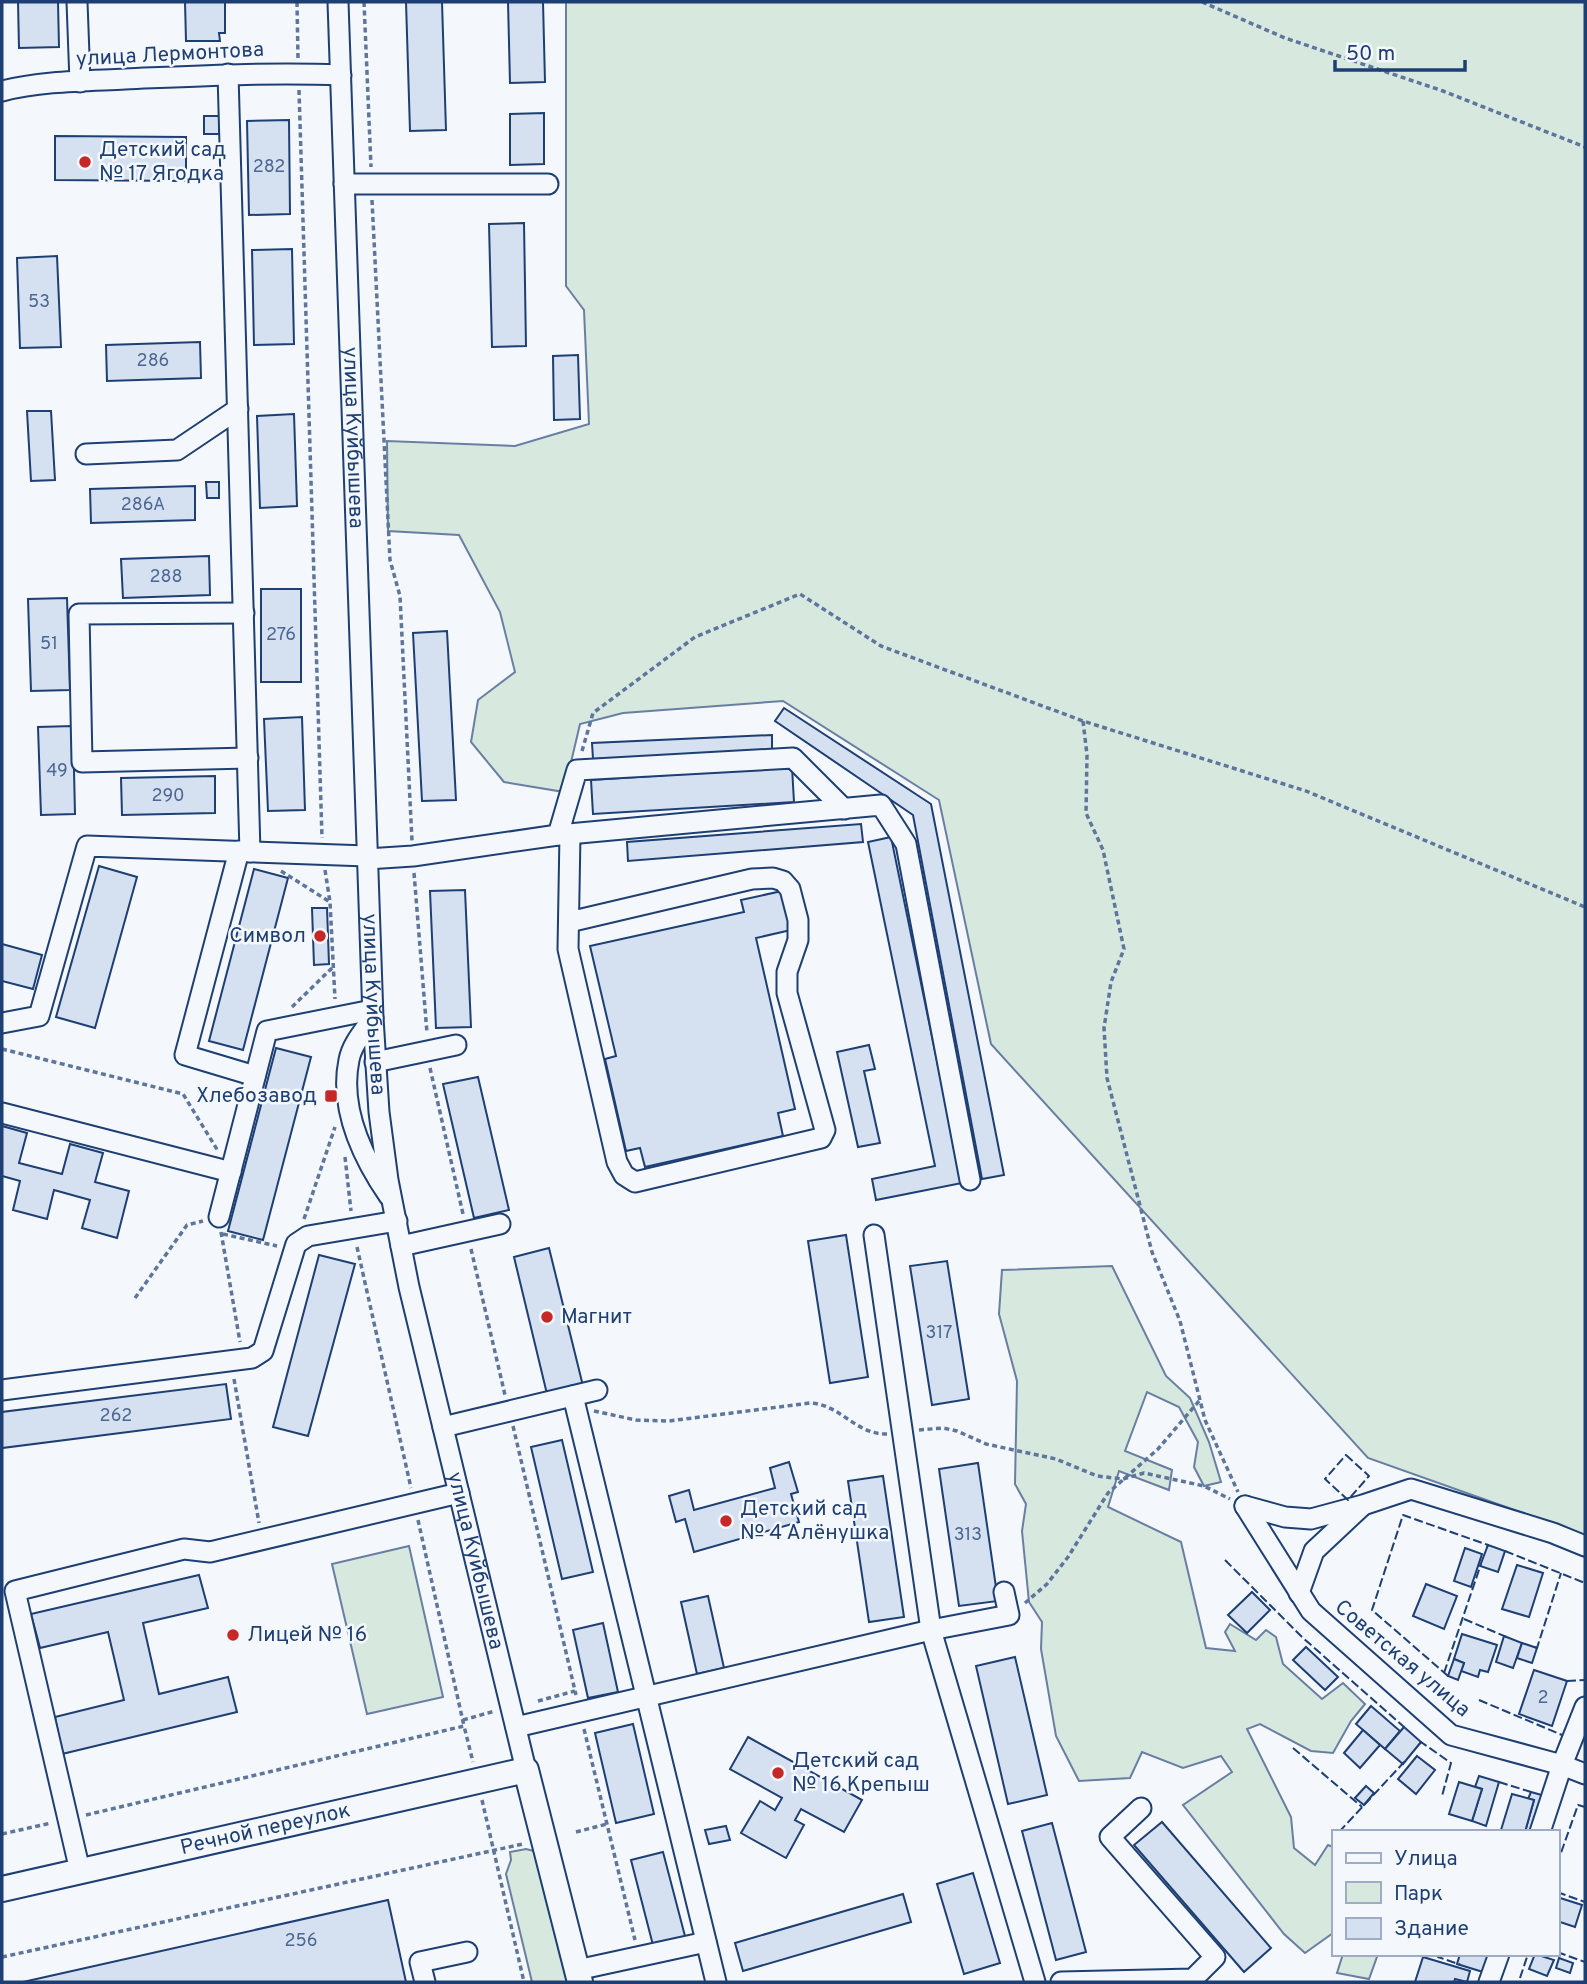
<svg xmlns="http://www.w3.org/2000/svg" width="1587" height="1984" font-family="Overpass,sans-serif">
<style>
.green{fill:#d7e8df;stroke:#687fa3;stroke-width:2}
.building{fill:#d5e0f0;stroke:#1d3f73;stroke-width:2}
.lines{fill:none;stroke-linecap:round;stroke-linejoin:round}
.minor-casing{stroke:#1d3f73;stroke-width:23}
.major-casing{stroke:#1d3f73;stroke-width:28}
.path{stroke:#5e769c;stroke-width:3.5;stroke-dasharray:5 3.5;stroke-linecap:butt}
.minor{stroke:#f4f7fb;stroke-width:19}
.major{stroke:#f4f7fb;stroke-width:24}
.fence{stroke:#1d3f73;stroke-width:2;stroke-dasharray:9 3.5;stroke-linecap:butt}
.poi-dot{fill:#c62828;stroke:#f4f7fb;stroke-width:2.5}
.labels{text-anchor:middle;dominant-baseline:central;stroke-width:5;stroke-linejoin:round;paint-order:stroke}
.number-label{font-size:18px;fill:#4b6792}
.street-label{font-size:21px;fill:#1d3f73;stroke:#f4f7fb}
.poi-label{font-size:21px;fill:#1d3f73;stroke:#f4f7fb;text-anchor:start}
</style>
<rect width="100%" height="100%" fill="#f4f7fb"/>
<g class="green">
<polygon points="566,2 1585,2 1585,1535 1368,1458 991,1044 939,800 783,701 623,713 580,724 564,792 504,782 471,742 478,700 515,672 500,612 459,535 388,531 387,441 515,446 589,424 584,310 566,286"/>
<polygon points="1112,1266 1166,1376 1190,1398 1209,1442 1221,1482 1204,1486 1194,1467 1198,1442 1179,1407 1147,1392 1125,1451 1172,1470 1169,1490 1119,1471 1108,1507 1181,1542 1206,1648 1235,1651 1225,1632 1230,1624 1256,1640 1266,1630 1276,1637 1283,1664 1322,1699 1343,1683 1365,1704 1351,1721 1333,1753 1311,1751 1260,1724 1247,1729 1291,1817 1294,1848 1315,1865 1328,1845 1333,1847 1333,1933 1305,1953 1284,1934 1183,1805 1232,1772 1221,1756 1183,1768 1142,1752 1130,1778 1079,1781 1056,1736 1041,1649 1042,1622 1029,1602 1022,1531 1026,1504 1015,1484 1017,1381 999,1314 1002,1270"/>
<polygon points="409,1546 443,1697 367,1714 332,1564"/>
<polygon points="526,1849 534,1851 567,1982 532,1982 506,1874 511,1860 510,1852"/>
<polygon points="1343,1954 1378,1954 1369,1979 1337,1973"/>
</g>
<g class="building">
<polygon points="18,2 58,2 59,47 19,48"/>
<polygon points="185,2 225,2 225,33 219,33 220,41 186,41"/>
<polygon points="406,2 442,2 446,130 410,131"/>
<polygon points="508,2 543,2 545,82 510,83"/>
<polygon points="544,113 544,164 510,165 510,114"/>
<rect x="204" y="116" width="15" height="18"/>
<polygon points="289,120 290,214 249,215 247,121"/>
<polygon points="55,136 186,137 186,181 55,180"/>
<polygon points="524,223 526,346 492,347 489,224"/>
<polygon points="292,249 294,344 254,345 252,250"/>
<polygon points="57,256 61,347 20,348 17,258"/>
<polygon points="200,342 201,378 107,381 106,345"/>
<polygon points="578,355 580,419 554,420 553,356"/>
<polygon points="27,411 51,411 55,480 31,481"/>
<polygon points="294,414 297,506 260,508 257,416"/>
<polygon points="206,482 219,482 219,498 207,498"/>
<polygon points="195,486 195,520 91,523 90,489"/>
<polygon points="209,556 210,595 123,598 121,559"/>
<rect x="261" y="589" width="40" height="93"/>
<polygon points="67,598 70,690 31,691 28,599"/>
<polygon points="447,631 456,800 422,801 413,633"/>
<polygon points="784,708 931,804 1004,1175 982,1179 913,815 775,721"/>
<polygon points="302,717 305,810 268,811 264,719"/>
<polygon points="73,726 75,814 41,815 38,727"/>
<polygon points="772,735 772,752 593,759 592,743"/>
<polygon points="792,767 794,802 593,814 591,780"/>
<polygon points="215,776 215,813 122,815 121,778"/>
<polygon points="861,824 863,842 628,861 627,842"/>
<polygon points="891,837 962,1183 876,1200 872,1179 935,1166 868,842"/>
<polygon points="99,866 137,877 95,1028 56,1017"/>
<polygon points="254,869 288,878 243,1050 209,1041"/>
<polygon points="465,890 471,1027 436,1028 430,891"/>
<polygon points="782,891 791,930 756,938 795,1109 778,1113 783,1136 645,1167 640,1148 626,1151 605,1059 616,1056 590,946 744,912 741,900"/>
<polygon points="312,908 327,908 329,964 314,965"/>
<polygon points="2,944 42,955 33,989 2,981"/>
<polygon points="869,1045 875,1069 864,1071 880,1143 858,1147 837,1052"/>
<polygon points="276,1048 311,1057 263,1240 228,1231"/>
<polygon points="478,1077 509,1210 474,1218 443,1084"/>
<polygon points="2,1126 27,1133 19,1163 62,1174 70,1144 103,1153 95,1182 129,1191 117,1238 82,1228 90,1200 54,1190 47,1219 13,1210 20,1181 2,1176"/>
<polygon points="846,1235 868,1377 830,1383 808,1241"/>
<polygon points="549,1248 583,1386 547,1394 514,1257"/>
<polygon points="319,1255 355,1264 308,1436 273,1427"/>
<polygon points="947,1261 969,1399 932,1405 910,1266"/>
<polygon points="226,1384 231,1419 2,1448 2,1412"/>
<polygon points="562,1440 593,1572 562,1579 531,1447"/>
<polygon points="789,1462 798,1492 791,1494 799,1522 694,1552 685,1519 676,1522 669,1496 689,1490 694,1510 775,1488 770,1468"/>
<polygon points="978,1463 998,1601 959,1606 939,1469"/>
<polygon points="883,1476 904,1617 869,1622 848,1481"/>
<polygon points="1488,1545 1505,1551 1498,1572 1480,1566"/>
<polygon points="1465,1548 1482,1554 1471,1587 1454,1581"/>
<polygon points="1517,1565 1543,1573 1529,1617 1502,1609"/>
<polygon points="199,1575 208,1608 143,1623 159,1694 228,1677 237,1712 62,1754 55,1717 124,1700 108,1632 40,1648 31,1614"/>
<polygon points="1426,1584 1457,1596 1444,1629 1413,1616"/>
<polygon points="1252,1592 1270,1610 1247,1633 1228,1615"/>
<polygon points="708,1596 724,1668 697,1674 681,1602"/>
<polygon points="603,1623 618,1692 588,1698 573,1630"/>
<polygon points="1462,1634 1497,1645 1488,1672 1480,1670 1478,1677 1461,1671 1464,1663 1454,1659"/>
<polygon points="1504,1636 1522,1643 1513,1668 1496,1662"/>
<polygon points="1522,1643 1537,1648 1532,1663 1517,1658"/>
<polygon points="1306,1647 1338,1677 1325,1690 1293,1660"/>
<polygon points="1015,1657 1047,1795 1008,1804 976,1666"/>
<polygon points="1454,1659 1464,1663 1458,1680 1448,1676"/>
<polygon points="1534,1670 1567,1681 1552,1726 1519,1714"/>
<polygon points="1371,1706 1400,1731 1385,1749 1356,1724"/>
<polygon points="633,1724 654,1814 616,1823 595,1733"/>
<polygon points="1404,1727 1421,1742 1403,1764 1385,1749"/>
<polygon points="1363,1730 1380,1745 1360,1768 1344,1753"/>
<polygon points="748,1737 862,1800 844,1832 801,1809 795,1820 804,1825 786,1858 741,1833 760,1801 775,1810 782,1798 730,1769"/>
<polygon points="1417,1756 1435,1770 1416,1794 1398,1779"/>
<polygon points="1479,1776 1499,1782 1486,1826 1472,1821 1482,1789 1475,1787"/>
<polygon points="1459,1782 1482,1789 1472,1821 1449,1814"/>
<polygon points="1366,1786 1374,1793 1364,1805 1355,1798"/>
<polygon points="1531,1792 1545,1796 1534,1832 1525,1832 1534,1800 1528,1799"/>
<polygon points="1512,1794 1534,1800 1525,1832 1501,1830"/>
<polygon points="1162,1822 1271,1948 1244,1972 1134,1845"/>
<polygon points="1052,1823 1086,1952 1056,1960 1022,1831"/>
<polygon points="726,1826 730,1840 709,1844 705,1830"/>
<polygon points="663,1852 686,1940 654,1949 631,1860"/>
<polygon points="973,1873 1000,1963 964,1974 937,1884"/>
<polygon points="903,1894 911,1922 743,1971 735,1943"/>
<polygon points="1557,1897 1582,1905 1575,1927 1557,1921"/>
<polygon points="388,1900 406,1982 23,1982"/>
<polygon points="1460,1954 1489,1954 1483,1972 1457,1964"/>
<polygon points="1535,1954 1554,1960 1547,1976 1529,1969"/>
<polygon points="1423,1957 1470,1971 1467,1982 1455,1979 1454,1982 1415,1982"/>
<polygon points="1559,1958 1573,1963 1570,1973 1556,1968"/>
</g>
<g class="lines">
<defs>
<g id="minor">
<polyline points="77,2 80,82"/>
<path id="s1" d="M338 2 373 1018 379 1112 388 1180 409 1287 526 1770"/>
<polyline points="228,74 250,852"/>
<path d="M2 91C41 81 85 81 125 79 197 76 269 72 341 75"/>
<polyline points="344,184 548,184"/>
<polyline points="86,454 177,450 238,409"/>
<polyline points="244,613 79,614 82,762 248,758"/>
<polyline points="558,835 577,770 793,758 844,809"/>
<polyline points="239,851 185,1055 255,1076"/>
<polyline points="367,859 413,856 558,835 881,805 906,844 970,1180"/>
<polyline points="569,922 752,879 773,878 783,881 790,889 798,920 798,940 787,972 787,993 825,1130 821,1138 635,1182 624,1175 617,1162 568,949 570,834"/>
<path d="M373 1018C364 1031 352 1044 349 1060 339 1108 363 1158 389 1196"/>
<polyline points="2,1023 39,1016 87,846 367,856"/>
<polyline points="375,1062 456,1045"/>
<polyline points="2,1113 231,1172"/>
<polyline points="219,1217 267,1031 372,1010"/>
<polyline points="874,1235 931,1630 1035,1982"/>
<polyline points="401,1246 500,1224"/>
<polyline points="2,1390 252,1358 263,1351 296,1244 308,1236 397,1221"/>
<polyline points="573,1396 716,1982"/>
<polyline points="443,1427 597,1390"/>
<polyline points="1245,1506 1311,1611 1451,1735 1562,1765 1585,1774"/>
<polyline points="1245,1506 1285,1517 1311,1519 1363,1505 1411,1489 1553,1533 1585,1546"/>
<polyline points="1299,1593 1314,1551 1362,1506"/>
<polyline points="516,1727 931,1630 1009,1615 1004,1592"/>
<polyline points="1540,1832 1562,1765 1585,1707"/>
<polyline points="80,1871 15,1591 184,1549 210,1552 459,1493"/>
<polyline points="577,1970 706,1942"/>
<polyline points="425,1982 420,1962 467,1952"/>
<polyline points="1061,1982 1193,1979 1215,1957 1110,1837 1141,1808"/>
<polyline points="1489,1982 1499,1954"/>
</g>
<g id="major">
<path id="s2" d="M2 1889 526 1770 580 1982"/>
</g>
</defs>
<use href="#minor" class="minor-casing"/>
<use href="#major" class="major-casing"/>
<g class="path">
<polyline points="297,2 298,58"/>
<polyline points="364,2 371,167"/>
<polyline points="1202,2 1285,38 1443,91 1585,147"/>
<polyline points="299,90 322,838"/>
<polyline points="372,200 390,560 400,596 412,841"/>
<polyline points="1083,721 1087,755 1086,813 1103,850 1124,949 1111,982 1104,1028 1107,1078 1152,1252 1180,1321 1205,1420 1238,1492"/>
<polyline points="582,751 593,713 695,637 800,594 881,646 1083,721 1306,791 1585,907"/>
<polyline points="325,870 330,902 335,999"/>
<polyline points="281,871 330,902"/>
<polyline points="414,873 427,1033"/>
<polyline points="292,1007 333,967"/>
<polyline points="2,1049 183,1094 218,1151"/>
<polyline points="430,1068 463,1214"/>
<polyline points="345,1157 351,1211"/>
<polyline points="304,1219 335,1127"/>
<polyline points="221,1232 240,1342"/>
<polyline points="223,1234 277,1246"/>
<polyline points="357,1247 411,1488"/>
<polyline points="471,1249 505,1395"/>
<polyline points="135,1298 187,1225 203,1221"/>
<polyline points="234,1379 259,1523"/>
<path d="M594 1411 636 1420 669 1421 810 1403C840 1404 856 1435 887 1434"/>
<polyline points="513,1426 576,1695"/>
<polyline points="919,1430 943,1428 957,1431 986,1444 1056,1459 1097,1476 1123,1479 1144,1473 1204,1486 1230,1499"/>
<polyline points="418,1520 464,1726"/>
<polyline points="1025,1603 1047,1584 1068,1557 1108,1493 1158,1449 1199,1401"/>
<polyline points="538,1701 575,1691"/>
<polyline points="463,1720 495,1711"/>
<polyline points="584,1729 635,1940"/>
<polyline points="482,1800 524,1982"/>
<polyline points="86,1815 464,1726 473,1762"/>
<polyline points="576,1832 607,1824"/>
<polyline points="2,1834 51,1823"/>
<polyline points="2,1957 523,1844"/>
</g>
<use href="#minor" class="minor"/>
<use href="#major" class="major"/>
<g class="fence">
<polygon points="1346,1455 1369,1476 1348,1500 1325,1479"/>
<polyline points="1505,1551 1585,1583"/>
<polyline points="1225,1560 1302,1637 1404,1727"/>
<polyline points="1464,1619 1509,1638"/>
<polyline points="1535,1647 1537,1648 1561,1573"/>
<polyline points="1444,1673 1481,1564"/>
<polyline points="1448,1676 1372,1610 1403,1515 1488,1545 1487,1547"/>
<polyline points="1567,1681 1585,1680"/>
<polyline points="1479,1700 1562,1735"/>
<polyline points="1420,1744 1421,1742 1451,1763 1442,1796"/>
<polyline points="1293,1748 1362,1807"/>
<polyline points="1499,1782 1531,1792"/>
<polyline points="1339,1832 1406,1760"/>
<polyline points="1557,1864 1578,1805 1585,1807"/>
<polyline points="1557,1892 1585,1902"/>
<polyline points="1557,1952 1585,1962"/>
<polyline points="1437,1954 1438,1957 1461,1965"/>
<polyline points="1520,1978 1528,1954"/>
</g>
</g>
<g class="poi-dot">
<circle cx="85" cy="162" r="7"/>
<circle cx="320" cy="936" r="7"/>
<rect x="324" y="1089" width="14" height="14" rx="3.5"/>
<circle cx="547" cy="1317" r="7"/>
<circle cx="726" cy="1521" r="7"/>
<circle cx="233" cy="1635" r="7"/>
<circle cx="778" cy="1773" r="7"/>
</g>
<g class="labels">
<g class="number-label">
<text x="269" y="167">282</text>
<text x="39" y="302">53</text>
<text x="153" y="361">286</text>
<text x="143" y="505">286А</text>
<text x="166" y="577">288</text>
<text x="281" y="635">276</text>
<text x="49" y="644">51</text>
<text x="57" y="771">49</text>
<text x="168" y="796">290</text>
<text x="939" y="1333">317</text>
<text x="116" y="1416">262</text>
<text x="968" y="1535">313</text>
<text x="1543" y="1698">2</text>
<text x="301" y="1941">256</text>
</g>
<g class="street-label">
<text transform="translate(170 55) rotate(-3)">улица Лермонтова</text>
<text stroke="none"><textPath href="#s1" startOffset="436">улица Куйбышева</textPath></text>
<text stroke="none"><textPath href="#s1" startOffset="1003">улица Куйбышева</textPath></text>
<text stroke="none"><textPath href="#s1" startOffset="1570">улица Куйбышева</textPath></text>
<text transform="translate(1402 1659) rotate(40)">Советская улица</text>
<text stroke="none"><textPath href="#s2" startOffset="270">Речной переулок</textPath></text>
</g>
<g class="poi-label">
<text x="99" y="150">Детский сад<tspan x="99" dy="24">№ 17 Ягодка</tspan></text>
<text x="306" y="936" text-anchor="end">Символ</text>
<text x="317" y="1096" text-anchor="end">Хлебозавод</text>
<text x="561" y="1317">Магнит</text>
<text x="740" y="1509">Детский сад<tspan x="740" dy="24">№ 4 Алёнушка</tspan></text>
<text x="247" y="1635">Лицей № 16</text>
<text x="792" y="1761">Детский сад<tspan x="792" dy="24">№ 16 Крепыш</tspan></text>
</g>
</g>
<rect width="1587" height="1984" fill="none" stroke="#1d3f73" stroke-width="7"/>
<rect x="1332" y="1830" width="228" height="126" fill="#f4f7fb" stroke="#9eadc5" stroke-width="2"/>
<rect x="1346" y="1853" width="35" height="10" fill="#f4f7fb" stroke="#9eadc5" stroke-width="2"/>
<text x="1394" y="1865" font-size="21" fill="#1d3f73">Улица</text>
<rect x="1346" y="1882" width="35" height="21" fill="#d7e8df" stroke="#9eadc5" stroke-width="2"/>
<text x="1394" y="1900" font-size="21" fill="#1d3f73">Парк</text>
<rect x="1346" y="1918" width="35" height="21" fill="#d5e0f0" stroke="#9eadc5" stroke-width="2"/>
<text x="1394" y="1935" font-size="21" fill="#1d3f73">Здание</text>
<path d="M1335 60v10h130v-10" fill="none" stroke="#1d3f73" stroke-width="3.5"/>
<text x="1346" y="60" font-size="21" fill="#1d3f73" stroke="#f4f7fb" stroke-width="5" paint-order="stroke">50 m</text>
</svg>
